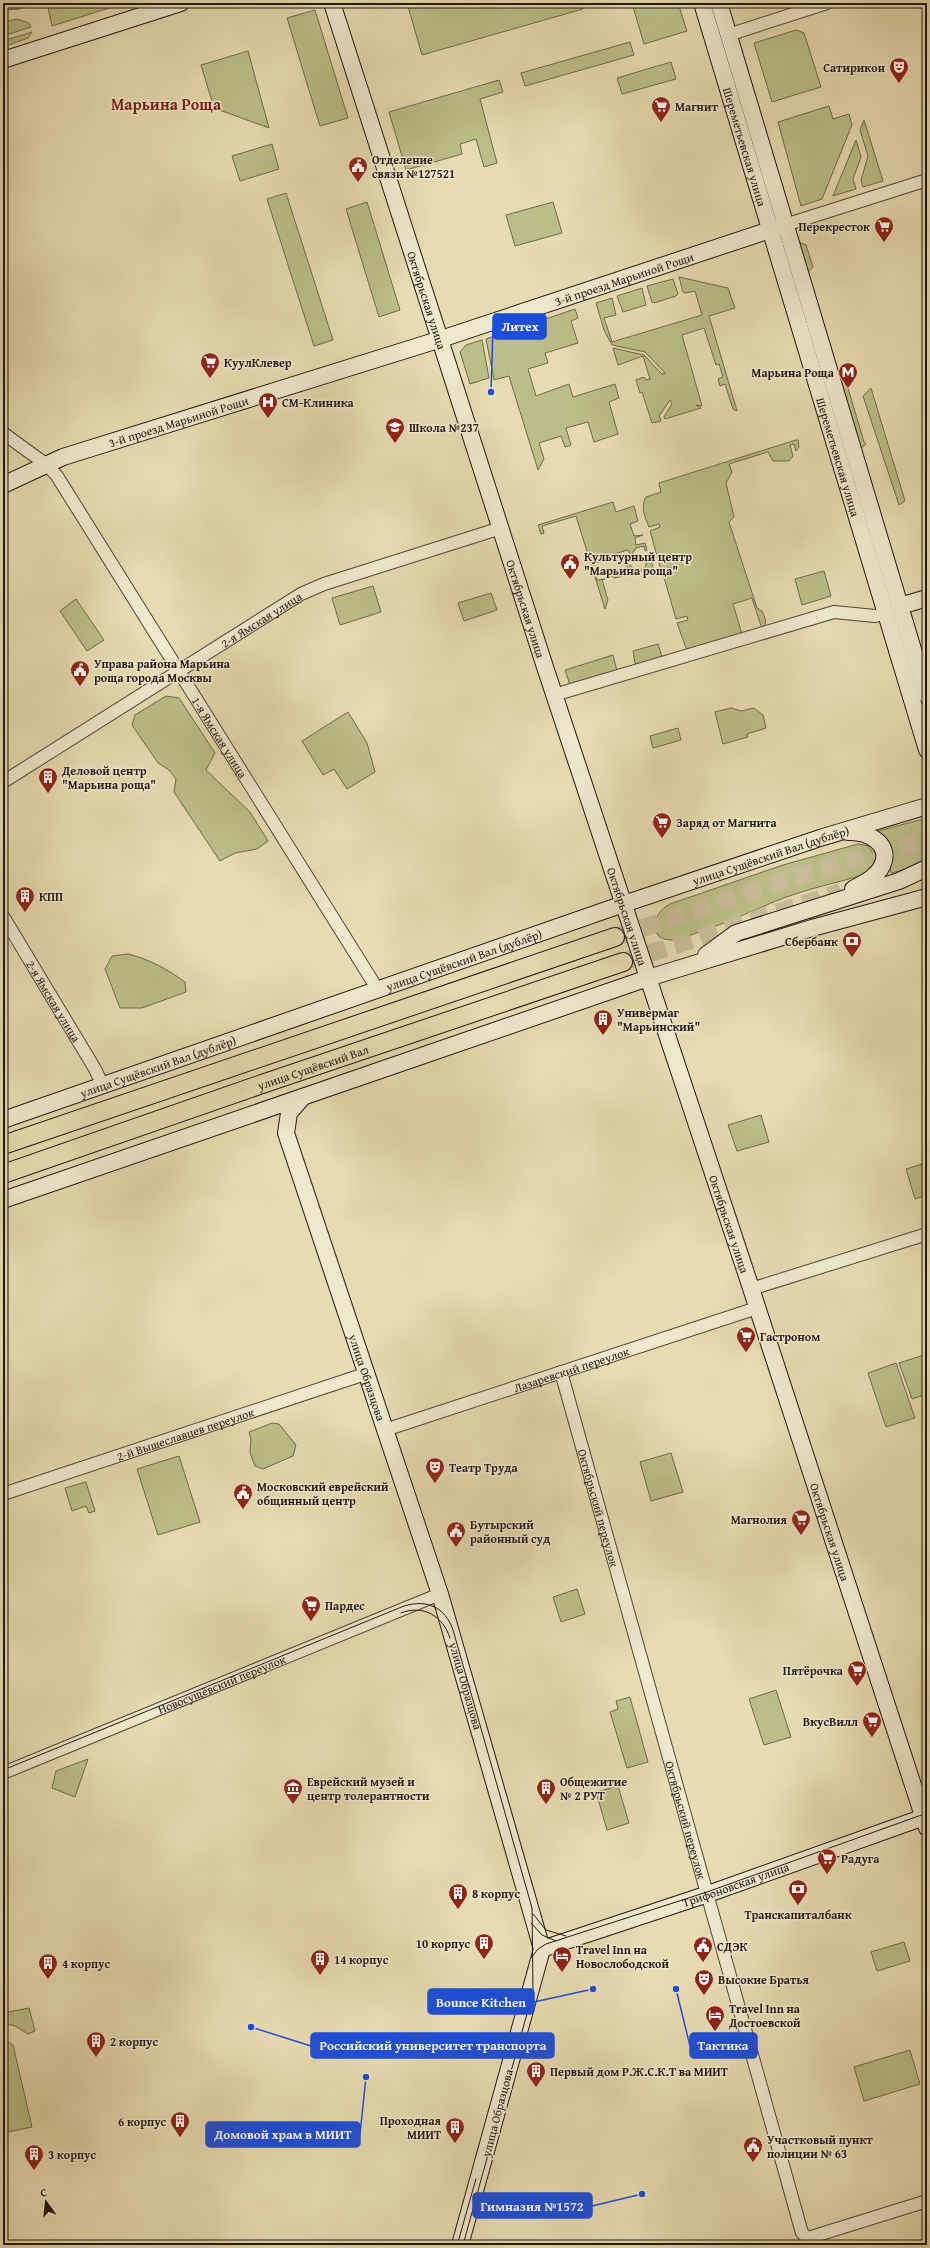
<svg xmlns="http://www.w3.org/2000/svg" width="930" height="2248" font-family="'Gentium Book Plus',serif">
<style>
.green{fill:#bbbe88;stroke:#6e6a4c}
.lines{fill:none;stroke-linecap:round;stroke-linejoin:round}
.primary-tunnel{stroke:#c9bd99;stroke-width:18;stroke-dasharray:18 9;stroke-linecap:butt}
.street-casing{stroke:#524738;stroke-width:14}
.secondary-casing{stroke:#211610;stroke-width:18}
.primary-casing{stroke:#211610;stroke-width:20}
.street{stroke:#efe8cc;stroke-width:12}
.secondary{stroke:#efe8cc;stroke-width:16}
.primary{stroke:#e7dbb1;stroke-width:18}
.tram{stroke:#211610;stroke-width:1}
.labels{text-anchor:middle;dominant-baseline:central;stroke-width:3;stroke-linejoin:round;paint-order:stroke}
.poi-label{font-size:12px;font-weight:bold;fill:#211610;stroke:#efe8cc;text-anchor:start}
.street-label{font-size:12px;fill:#211610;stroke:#efe8cc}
.district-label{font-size:16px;font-weight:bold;fill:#7a1f14;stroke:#efe8cc}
.leader{fill:none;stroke:#1d4ed8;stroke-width:1.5}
.callout-dot{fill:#1d4ed8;stroke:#efe8cc;stroke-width:1.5}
.callout{fill:#1d4ed8;stroke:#1d4ed8;stroke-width:1.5}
.callout-label{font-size:13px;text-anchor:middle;font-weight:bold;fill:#fff}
</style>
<rect width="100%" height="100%" fill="#e7dbb1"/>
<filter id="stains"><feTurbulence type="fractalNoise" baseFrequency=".005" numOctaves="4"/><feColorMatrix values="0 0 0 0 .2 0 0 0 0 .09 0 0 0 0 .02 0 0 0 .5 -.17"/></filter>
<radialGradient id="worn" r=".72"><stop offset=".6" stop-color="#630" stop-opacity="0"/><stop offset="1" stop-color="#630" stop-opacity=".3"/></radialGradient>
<g class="green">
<polygon points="3,3 26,3 20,9 3,10"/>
<polygon points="47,3 125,3 52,26"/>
<polygon points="407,3 581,3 583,9 422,55"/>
<polygon points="632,3 678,3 687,31 644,44"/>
<polygon points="315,10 348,118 320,126 287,18"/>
<polygon points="17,19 29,23 31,27 3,36 3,22"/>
<polygon points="796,30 804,33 821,87 772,102 754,43"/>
<polygon points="32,32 28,38 3,47 3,41"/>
<polygon points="630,42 634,55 525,86 521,73"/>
<polygon points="248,51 269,128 214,108 201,65"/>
<polygon points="671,62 676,79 622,94 617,78"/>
<polygon points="499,80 503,92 480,99 497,163 484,167 476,139 460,144 462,154 406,170 389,112"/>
<polygon points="829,106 833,119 849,114 852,125 822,199 801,206 778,122"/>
<polygon points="864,120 883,181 863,187 861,180 868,156 860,130"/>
<polygon points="856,140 861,157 853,179 856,189 833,196"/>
<polygon points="272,144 279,169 240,181 232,156"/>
<polygon points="286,193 333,340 314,346 267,199"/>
<polygon points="367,202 400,310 379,317 346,209"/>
<polygon points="553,202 562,233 515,246 506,215"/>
<polygon points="799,242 806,245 813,267 806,274"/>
<polygon points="679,277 728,288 735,308 709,316 737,411 733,409 725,384 720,386 718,379 723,377 719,364 716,365 704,328 682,335 702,406 696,405 701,408 665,419 664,417 672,404 670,400 659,416 661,421 652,423 642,392 640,393 636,380 644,377 646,380 650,379 643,356 618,365 613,348 644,355 662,374 665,373 645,352 612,345 604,330 596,303 612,298 616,315 604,318 612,342 702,315 695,291 685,293 683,292"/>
<polygon points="673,279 678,294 676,296 654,303 652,302 647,286"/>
<polygon points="642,288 646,305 623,312 617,296"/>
<polygon points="575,309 578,318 571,321 578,343 545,353 548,363 528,369 536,396 569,384 573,397 615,384 619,398 609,402 618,434 594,442 588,422 566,428 571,445 565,447 561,436 539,443 544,459 538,470 509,376 494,380 486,339"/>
<polygon points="482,340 489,378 470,384 460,352 466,345"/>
<polygon points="842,368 864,442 866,444 859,450 836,374"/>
<polygon points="871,388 905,501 899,505 863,396"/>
<path d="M796 440H798L799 447 796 451 794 444 790 445 793 456 789 461H773L768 452 729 464 732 472 726 483 734 517 729 522 757 608 762 611C765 618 768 622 762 629L752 598 733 604 742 634 690 650 686 648 677 623 688 620 687 616 676 619 663 574 673 571 672 567 661 570 650 531 660 527 659 524 649 527C645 517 640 507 646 497L661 492 659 483Z"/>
<polygon points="613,502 616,512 634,506 638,521 630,524 634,536 643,535 635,538 636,545 645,543 647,550 645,551 644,546 636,548 631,556 628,550 607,556 606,559 595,563 593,567 597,580 605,579 602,580 608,600 605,609 576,516 542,526 544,533 541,534 538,525"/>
<polygon points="647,561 651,561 655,573 653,575 646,570 615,578 611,576 612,571 615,576 627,573 627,565 630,565 635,571 645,568"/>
<polygon points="824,571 831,596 802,605 795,579"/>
<polygon points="373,586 381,612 340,625 332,598"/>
<polygon points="491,593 497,610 464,621 458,603"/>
<polygon points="76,599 104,640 87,651 60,611"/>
<polygon points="658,644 662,657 638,665 635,663 633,651"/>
<polygon points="613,655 617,671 570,685 565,670"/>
<polygon points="166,696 179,698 215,753 206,770 250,812 268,841 257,849 235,853 220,861 174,792 176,779 169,770 158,763 132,725 135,715"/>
<polygon points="731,708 741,711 754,708 763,715 766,728 747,734 748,737 723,744 715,712"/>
<polygon points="348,712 367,743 375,772 347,789 334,769 323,775 302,741"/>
<polygon points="678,728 681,740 653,748 650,736"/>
<polygon points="927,818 927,858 904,870 891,873 883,836 878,831"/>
<path d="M858 844 868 846 875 856 873 868 863 875C836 883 807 889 781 899 754 910 727 923 699 932 691 935 682 939 673 940 647 941 651 913 670 904L783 865Z"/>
<path d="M128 954C149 959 167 969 185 982L186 992 142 1008H120L105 969 112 956Z"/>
<polygon points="761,1115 769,1142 737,1151 728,1125"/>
<polygon points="922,1164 927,1182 927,1195 915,1199 906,1169"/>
<polygon points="927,1354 927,1394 912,1399 899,1363"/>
<polygon points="896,1363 915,1418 886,1427 868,1373"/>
<polygon points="272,1423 279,1424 296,1445 293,1456 263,1469 255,1466 250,1453 251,1439 249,1432"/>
<polygon points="671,1453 683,1492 651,1501 640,1462"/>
<polygon points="179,1456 200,1522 158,1535 137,1469"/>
<polygon points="86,1482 95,1511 89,1513 86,1506 72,1511 65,1488"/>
<polygon points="577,1589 585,1614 561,1622 553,1597"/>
<polygon points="776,1690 791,1737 764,1745 749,1699"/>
<polygon points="630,1697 648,1762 627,1768 610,1712 618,1709 616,1701"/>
<polygon points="88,1759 75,1797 52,1788 56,1771"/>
<polygon points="618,1786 629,1823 607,1830 596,1792"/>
<polygon points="904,1942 910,1961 877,1971 871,1952"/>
<polygon points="29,2008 35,2031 28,2034 15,2026 3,2023 3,2013"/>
<polygon points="3,2039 13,2045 32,2127 3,2133"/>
<polygon points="910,2050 920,2084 864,2101 854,2067"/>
</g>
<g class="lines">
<g class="primary-tunnel">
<polyline points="616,937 795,877 927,840"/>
<polyline points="623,962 841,892"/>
</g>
<defs>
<g id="street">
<polyline points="728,35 827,3"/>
<polyline points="785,225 927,180"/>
<path id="s1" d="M3 433 47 465 57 476 378 990"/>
<polyline points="554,695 834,612 875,616 886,613"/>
<path id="s2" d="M3 782 301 594 324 584 501 528"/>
<path id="s3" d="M3 916 95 1069 103 1086"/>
<polyline points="751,1289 927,1234"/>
<path id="s4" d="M561 1372 802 2233 808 2238 927 2201"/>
<path id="s5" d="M385 1430 757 1308"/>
<path id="s6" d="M3 1494 368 1373"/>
<path id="s7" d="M3 1773 440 1594"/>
</g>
<g id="secondary">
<path id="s8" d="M332 3 545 667 747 1276 927 1828"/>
<path id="s9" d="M702 3 927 750"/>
<polyline points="719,3 927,696"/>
<polyline points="3,60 181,3"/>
<path id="s10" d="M3 485 63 457 438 340 785 225"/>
<polyline points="900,606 927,598"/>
<path d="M848 832C866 831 893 843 882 866 876 878 863 883 853 889"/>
<polyline points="706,955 736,933 899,881 927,868"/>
<path id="s11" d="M303 1097 289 1113 286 1133 440 1594 542 1949 460 2245"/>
<path id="s12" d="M3 1120 609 909 823 837 927 806"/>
<polyline points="3,1200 648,978 812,928 927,897"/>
<path id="s13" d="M542 1949 708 1894 927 1816"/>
</g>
<g id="primary">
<polyline points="3,1145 615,937"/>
<path id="s14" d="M3 1174 265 1083 623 962"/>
</g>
</defs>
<use href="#street" class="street-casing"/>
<use href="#secondary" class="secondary-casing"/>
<use href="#primary" class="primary-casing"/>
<use href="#street" class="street"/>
<use href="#secondary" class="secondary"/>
<use href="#primary" class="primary"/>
<g class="tram">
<path d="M401 1613C423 1604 443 1616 450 1638"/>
<path d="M3 1770 404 1606C427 1599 445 1607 453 1630L532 1908 533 1992 463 2245"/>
<polyline points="533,1914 546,1930 566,1936"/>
<polyline points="531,1923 542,1935 556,1941"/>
<polyline points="531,1958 538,1949 546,1944 707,1892 927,1813"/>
<polyline points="458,2242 476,2179"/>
</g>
</g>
<defs>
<symbol id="theatre-pin" viewBox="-11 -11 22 30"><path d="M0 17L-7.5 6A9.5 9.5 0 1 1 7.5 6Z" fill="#8f2418" stroke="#efe8cc"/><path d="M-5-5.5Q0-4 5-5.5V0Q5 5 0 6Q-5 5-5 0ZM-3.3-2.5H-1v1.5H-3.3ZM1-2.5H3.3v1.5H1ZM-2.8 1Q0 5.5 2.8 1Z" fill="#fff"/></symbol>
<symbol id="supermarket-pin" viewBox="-11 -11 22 30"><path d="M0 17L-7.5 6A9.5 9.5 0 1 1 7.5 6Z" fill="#8f2418" stroke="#efe8cc"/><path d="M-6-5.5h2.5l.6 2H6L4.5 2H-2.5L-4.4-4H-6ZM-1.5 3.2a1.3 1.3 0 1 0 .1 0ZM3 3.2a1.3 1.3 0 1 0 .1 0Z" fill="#fff"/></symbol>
<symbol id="civic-pin" viewBox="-11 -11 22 30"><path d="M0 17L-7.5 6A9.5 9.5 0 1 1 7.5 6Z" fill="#8f2418" stroke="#efe8cc"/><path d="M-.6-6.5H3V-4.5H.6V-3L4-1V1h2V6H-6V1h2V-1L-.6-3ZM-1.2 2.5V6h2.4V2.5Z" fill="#fff"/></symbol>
<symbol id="metro-pin" viewBox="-11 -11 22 30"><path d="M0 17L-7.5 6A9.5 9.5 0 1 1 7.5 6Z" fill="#8f2418" stroke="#efe8cc"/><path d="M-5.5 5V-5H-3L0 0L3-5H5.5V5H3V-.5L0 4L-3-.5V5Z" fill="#fff"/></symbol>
<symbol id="hospital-pin" viewBox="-11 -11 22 30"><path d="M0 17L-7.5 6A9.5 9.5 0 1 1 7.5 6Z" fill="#8f2418" stroke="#efe8cc"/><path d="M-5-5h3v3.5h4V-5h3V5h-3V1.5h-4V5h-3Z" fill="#fff"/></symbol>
<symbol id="school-pin" viewBox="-11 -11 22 30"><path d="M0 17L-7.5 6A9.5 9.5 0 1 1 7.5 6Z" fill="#8f2418" stroke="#efe8cc"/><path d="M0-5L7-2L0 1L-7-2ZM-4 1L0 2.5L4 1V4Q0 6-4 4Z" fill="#fff"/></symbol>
<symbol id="building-pin" viewBox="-11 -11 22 30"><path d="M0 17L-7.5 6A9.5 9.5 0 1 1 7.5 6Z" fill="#8f2418" stroke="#efe8cc"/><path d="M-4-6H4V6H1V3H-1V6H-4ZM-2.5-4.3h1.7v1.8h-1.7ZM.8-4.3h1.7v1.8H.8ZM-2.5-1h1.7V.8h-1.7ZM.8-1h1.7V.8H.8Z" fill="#fff"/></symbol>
<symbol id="bank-pin" viewBox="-11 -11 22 30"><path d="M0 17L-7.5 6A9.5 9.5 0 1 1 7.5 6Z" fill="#8f2418" stroke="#efe8cc"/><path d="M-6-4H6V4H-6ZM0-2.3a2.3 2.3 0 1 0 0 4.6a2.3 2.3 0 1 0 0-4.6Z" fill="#fff"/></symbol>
<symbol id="museum-pin" viewBox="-11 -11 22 30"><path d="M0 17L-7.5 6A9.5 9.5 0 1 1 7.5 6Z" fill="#8f2418" stroke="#efe8cc"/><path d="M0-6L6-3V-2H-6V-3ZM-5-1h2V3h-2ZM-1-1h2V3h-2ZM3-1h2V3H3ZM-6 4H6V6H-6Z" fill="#fff"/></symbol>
<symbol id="hotel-pin" viewBox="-11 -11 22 30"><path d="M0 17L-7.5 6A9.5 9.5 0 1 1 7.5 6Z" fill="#8f2418" stroke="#efe8cc"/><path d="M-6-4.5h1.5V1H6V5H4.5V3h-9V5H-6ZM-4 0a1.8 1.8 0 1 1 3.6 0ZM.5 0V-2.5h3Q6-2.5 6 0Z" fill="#fff"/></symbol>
</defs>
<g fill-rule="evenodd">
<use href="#theatre-pin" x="888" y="56" width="22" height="30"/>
<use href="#supermarket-pin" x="650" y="95" width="22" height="30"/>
<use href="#civic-pin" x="347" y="155" width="22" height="30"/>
<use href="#supermarket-pin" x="873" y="215" width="22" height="30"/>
<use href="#supermarket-pin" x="199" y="351" width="22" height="30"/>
<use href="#metro-pin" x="837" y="361" width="22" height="30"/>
<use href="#hospital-pin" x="257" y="391" width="22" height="30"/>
<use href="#school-pin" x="384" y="416" width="22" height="30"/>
<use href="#civic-pin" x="559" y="552" width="22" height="30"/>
<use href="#civic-pin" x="69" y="659" width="22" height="30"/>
<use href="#building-pin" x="37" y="766" width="22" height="30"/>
<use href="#supermarket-pin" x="651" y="811" width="22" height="30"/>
<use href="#building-pin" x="14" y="885" width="22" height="30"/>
<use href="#bank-pin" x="841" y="930" width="22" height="30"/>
<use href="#building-pin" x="592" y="1008" width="22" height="30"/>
<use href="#supermarket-pin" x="735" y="1325" width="22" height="30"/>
<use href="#theatre-pin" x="424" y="1456" width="22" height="30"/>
<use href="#civic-pin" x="232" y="1482" width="22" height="30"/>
<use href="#supermarket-pin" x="790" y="1508" width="22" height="30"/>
<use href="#civic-pin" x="445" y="1520" width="22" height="30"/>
<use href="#supermarket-pin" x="300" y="1594" width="22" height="30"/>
<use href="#supermarket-pin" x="846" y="1659" width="22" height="30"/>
<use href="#supermarket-pin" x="861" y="1710" width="22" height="30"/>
<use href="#museum-pin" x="282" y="1777" width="22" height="30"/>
<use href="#building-pin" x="535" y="1777" width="22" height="30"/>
<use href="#supermarket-pin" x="816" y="1847" width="22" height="30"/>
<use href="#bank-pin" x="787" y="1878" width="22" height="30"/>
<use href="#building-pin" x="447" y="1882" width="22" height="30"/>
<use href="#building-pin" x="473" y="1932" width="22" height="30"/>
<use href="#civic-pin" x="692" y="1935" width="22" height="30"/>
<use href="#hotel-pin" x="551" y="1945" width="22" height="30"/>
<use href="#building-pin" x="309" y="1948" width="22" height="30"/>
<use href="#building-pin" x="37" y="1952" width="22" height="30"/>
<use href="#theatre-pin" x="693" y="1968" width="22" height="30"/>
<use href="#hotel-pin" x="704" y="2004" width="22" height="30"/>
<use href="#building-pin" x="85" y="2030" width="22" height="30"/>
<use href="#building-pin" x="525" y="2060" width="22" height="30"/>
<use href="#building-pin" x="169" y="2110" width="22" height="30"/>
<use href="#building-pin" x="444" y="2116" width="22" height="30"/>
<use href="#civic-pin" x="742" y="2135" width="22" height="30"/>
<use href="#building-pin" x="23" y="2143" width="22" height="30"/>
</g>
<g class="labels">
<g class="poi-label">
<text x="885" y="67" text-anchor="end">Сатирикон</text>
<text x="675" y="106">Магнит</text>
<text x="372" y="159">Отделение<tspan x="372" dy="14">связи №127521</tspan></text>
<text x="870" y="226" text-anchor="end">Перекресток</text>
<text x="224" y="362">КуулКлевер</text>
<text x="834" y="372" text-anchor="end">Марьина Роща</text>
<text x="282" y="402">СМ-Клиника</text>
<text x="409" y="427">Школа №237</text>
<text x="584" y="556">Культурный центр<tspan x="584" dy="14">"Марьина роща"</tspan></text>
<text x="94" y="663">Управа района Марьина<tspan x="94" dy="14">роща города Москвы</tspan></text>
<text x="62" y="770">Деловой центр<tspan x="62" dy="14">"Марьина роща"</tspan></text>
<text x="676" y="822">Заряд от Магнита</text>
<text x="39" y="896">КПП</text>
<text x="838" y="941" text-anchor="end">Сбербанк</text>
<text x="617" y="1012">Универмаг<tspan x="617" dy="14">"Марьинский"</tspan></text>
<text x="760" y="1336">Гастроном</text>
<text x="449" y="1467">Театр Труда</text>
<text x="257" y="1486">Московский еврейский<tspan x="257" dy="14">общинный центр</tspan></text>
<text x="787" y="1519" text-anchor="end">Магнолия</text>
<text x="470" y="1524">Бутырский<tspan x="470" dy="14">районный суд</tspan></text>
<text x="325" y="1605">Пардес</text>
<text x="843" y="1670" text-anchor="end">Пятёрочка</text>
<text x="858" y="1721" text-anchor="end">ВкусВилл</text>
<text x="307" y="1781">Еврейский музей и<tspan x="307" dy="14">центр толерантности</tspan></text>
<text x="560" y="1781">Общежитие<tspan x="560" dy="14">№ 2 РУТ</tspan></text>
<text x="841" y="1858">Радуга</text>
<text x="472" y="1893">8 корпус</text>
<text x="798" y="1914" text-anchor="middle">Транскапиталбанк</text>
<text x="470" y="1943" text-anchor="end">10 корпус</text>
<text x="717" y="1946">СДЭК</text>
<text x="576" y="1949">Travel Inn на<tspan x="576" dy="14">Новослободской</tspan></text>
<text x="334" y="1959">14 корпус</text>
<text x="62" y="1963">4 корпус</text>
<text x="718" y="1979">Высокие Братья</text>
<text x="729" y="2008">Travel Inn на<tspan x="729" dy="14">Достоевской</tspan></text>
<text x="110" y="2041">2 корпус</text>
<text x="550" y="2071">Первый дом Р.Ж.С.К.Т ва МИИТ</text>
<text x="441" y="2120" text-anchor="end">Проходная<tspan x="441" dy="14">МИИТ</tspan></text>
<text x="166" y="2121" text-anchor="end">6 корпус</text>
<text x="767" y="2139">Участковый пункт<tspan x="767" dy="14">полиции № 63</tspan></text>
<text x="48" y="2154">3 корпус</text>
</g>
<g class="street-label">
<text stroke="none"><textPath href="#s9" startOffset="150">Шереметьевская улица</textPath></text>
<text stroke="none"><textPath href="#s10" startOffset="655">3-й проезд Марьиной Рощи</textPath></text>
<text stroke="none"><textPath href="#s8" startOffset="312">Октябрьская улица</textPath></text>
<text stroke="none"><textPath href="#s10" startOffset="187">3-й проезд Марьиной Рощи</textPath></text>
<text stroke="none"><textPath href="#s9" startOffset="474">Шереметьевская улица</textPath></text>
<text stroke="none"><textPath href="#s8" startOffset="636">Октябрьская улица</textPath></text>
<text stroke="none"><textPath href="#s2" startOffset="305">2-я Ямская улица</textPath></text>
<text stroke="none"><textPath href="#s1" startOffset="377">1-я Ямская улица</textPath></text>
<text stroke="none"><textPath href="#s12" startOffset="812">улица Сущёвский Вал (дублёр)</textPath></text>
<text stroke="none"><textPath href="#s8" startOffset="960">Октябрьская улица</textPath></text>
<text stroke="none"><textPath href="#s12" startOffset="488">улица Сущёвский Вал (дублёр)</textPath></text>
<text stroke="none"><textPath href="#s3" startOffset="99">2-я Ямская улица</textPath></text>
<text stroke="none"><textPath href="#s12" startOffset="164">улица Сущёвский Вал (дублёр)</textPath></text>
<text stroke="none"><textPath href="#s14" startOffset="328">улица Сущёвский Вал</textPath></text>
<text stroke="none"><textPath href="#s8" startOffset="1284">Октябрьская улица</textPath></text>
<text stroke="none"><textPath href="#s5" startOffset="196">Лазаревский переулок</textPath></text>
<text stroke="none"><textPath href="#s11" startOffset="299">улица Образцова</textPath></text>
<text stroke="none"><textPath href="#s6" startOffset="192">2-й Вышеславцев переулок</textPath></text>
<text stroke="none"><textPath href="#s4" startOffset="141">Октябрьский переулок</textPath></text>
<text stroke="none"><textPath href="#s8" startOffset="1608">Октябрьская улица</textPath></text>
<text stroke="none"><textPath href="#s7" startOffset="236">Новосущёвский переулок</textPath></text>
<text stroke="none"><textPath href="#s11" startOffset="623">улица Образцова</textPath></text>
<text stroke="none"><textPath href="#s4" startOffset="465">Октябрьский переулок</textPath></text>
<text stroke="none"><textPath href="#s13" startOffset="204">Трифоновская улица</textPath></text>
<text transform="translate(497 2113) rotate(-75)">улица Образцова</text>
</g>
<g class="district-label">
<text x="166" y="104">Марьина Роща</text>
</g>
</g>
<path class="leader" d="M491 392L493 327M593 1989L534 2002M676 1989L690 2046M251 2027L311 2046M366 2077L360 2134M642 2194L592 2206"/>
<g class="callout-dot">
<circle cx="491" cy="392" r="4"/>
<circle cx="593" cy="1989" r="4"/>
<circle cx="676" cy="1989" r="4"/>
<circle cx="251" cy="2027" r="4"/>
<circle cx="366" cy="2077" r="4"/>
<circle cx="642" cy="2194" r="4"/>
</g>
<g class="callout">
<rect x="493" y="314" width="53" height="25" rx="4"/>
<rect x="428" y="1989" width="106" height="25" rx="4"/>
<rect x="690" y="2033" width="67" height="25" rx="4"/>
<rect x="311" y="2033" width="243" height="25" rx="4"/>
<rect x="206" y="2122" width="154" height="25" rx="4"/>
<rect x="473" y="2193" width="119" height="25" rx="4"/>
</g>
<g class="callout-label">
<text x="520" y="331">Литех</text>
<text x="481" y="2007">Bounce Kitchen</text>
<text x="723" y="2050">Тактика</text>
<text x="433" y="2050">Российский университет транспорта</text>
<text x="283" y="2139">Домовой храм в МИИТ</text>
<text x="532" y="2211">Гимназия №1572</text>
</g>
<rect width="930" height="2248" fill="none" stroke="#e7dbb1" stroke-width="16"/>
<rect x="4" y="4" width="922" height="2240" fill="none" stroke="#211610" stroke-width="2"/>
<rect x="8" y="8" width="914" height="2232" fill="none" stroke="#211610"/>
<g transform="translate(46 2202) rotate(345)" stroke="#efe8cc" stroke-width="3" paint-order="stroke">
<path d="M0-3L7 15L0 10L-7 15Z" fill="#211610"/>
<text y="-6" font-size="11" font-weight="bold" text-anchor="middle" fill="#211610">С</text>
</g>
<rect width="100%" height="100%" filter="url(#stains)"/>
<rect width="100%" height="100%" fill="url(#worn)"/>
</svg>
